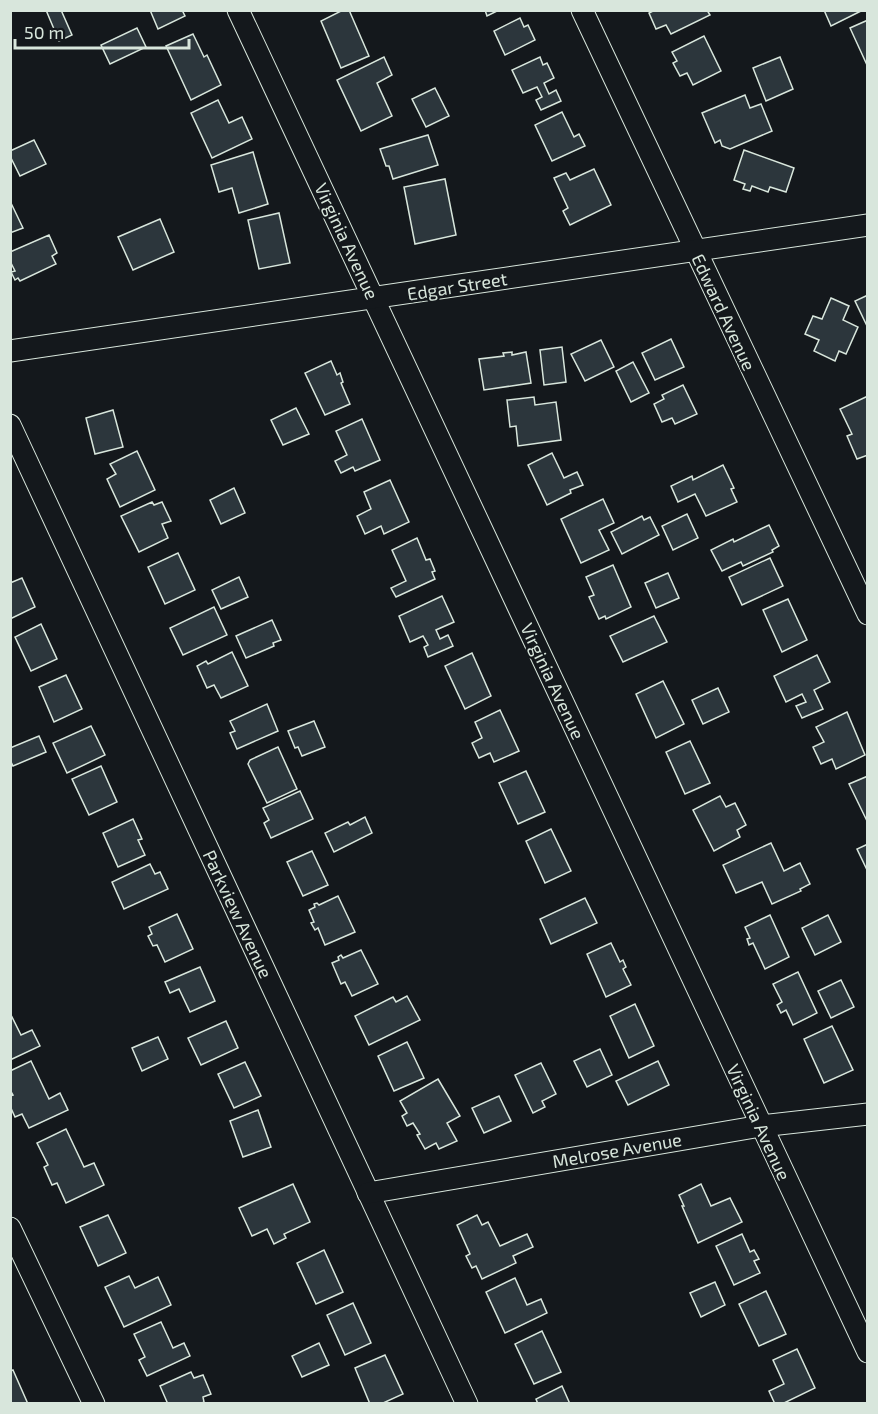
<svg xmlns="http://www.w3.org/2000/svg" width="878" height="1414" font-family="'Exo 2',sans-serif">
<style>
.building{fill:#2c363c;stroke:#d8e6dc;stroke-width:1.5}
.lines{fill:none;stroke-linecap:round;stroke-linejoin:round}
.minor-casing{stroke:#d8e6dc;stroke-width:23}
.minor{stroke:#14181c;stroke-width:21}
.labels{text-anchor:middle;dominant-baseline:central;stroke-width:4.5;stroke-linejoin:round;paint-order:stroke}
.street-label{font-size:18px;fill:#d8e6dc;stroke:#14181c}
</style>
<rect width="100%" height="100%" fill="#14181c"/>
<g class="building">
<polygon points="46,10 61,10 72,35 59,41"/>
<polygon points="150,10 182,10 185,16 158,29"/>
<polygon points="343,10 349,10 369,56 341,68 321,21"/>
<polygon points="485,10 499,10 487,16"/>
<polygon points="655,10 707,10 710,15 671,34 666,25 656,29 649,13"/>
<polygon points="824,10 863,10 831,26"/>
<polygon points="520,18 524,27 528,25 535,40 505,55 494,31"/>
<polygon points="868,20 868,64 867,65 850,28"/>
<polygon points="137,28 146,47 110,64 101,45"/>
<polygon points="193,34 204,57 207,55 221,85 191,100 166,46"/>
<polygon points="704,36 721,71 693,85 687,73 680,76 673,63 677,61 672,52"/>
<polygon points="384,57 392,75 377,83 392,116 361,131 337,80"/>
<polygon points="540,57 543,65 547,63 554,78 544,83 549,94 556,90 561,101 541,110 536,100 542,97 537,87 523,93 512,70"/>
<polygon points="780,57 793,89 766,101 753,68"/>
<polygon points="435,88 449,116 426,127 412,99"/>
<polygon points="745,95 750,108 761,104 772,131 730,149 722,146 720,140 715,143 702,113"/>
<polygon points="218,100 229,123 242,117 252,139 212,158 191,113"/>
<polygon points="562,112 574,137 579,134 585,146 552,161 535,125"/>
<polygon points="428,135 438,165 393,179 389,166 386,166 380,149"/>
<polygon points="34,140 46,164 20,176 10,156 10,151"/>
<polygon points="744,150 794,168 786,192 770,187 768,192 752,186 750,191 743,189 745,184 734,180"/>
<polygon points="253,152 268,204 239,213 232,188 219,192 211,165"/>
<polygon points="594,169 611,205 570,225 563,211 568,208 554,178 566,173 570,180"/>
<polygon points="445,179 456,235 415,244 404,187"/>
<polygon points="10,201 23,228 10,233"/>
<polygon points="279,213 290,263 259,269 248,220"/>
<polygon points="160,219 174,252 133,270 118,237"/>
<polygon points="49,235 57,253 52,256 56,264 20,281 18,278 15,280 11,272 15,271 10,261 10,252"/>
<polygon points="868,295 868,328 855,301"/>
<polygon points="831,298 849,306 843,320 858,327 846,354 839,351 835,361 814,351 819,340 805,334 813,316 822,319"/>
<polygon points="671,339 684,367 655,380 642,353"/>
<polygon points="601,340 614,367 585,381 571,354"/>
<polygon points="562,347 566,382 544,385 540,350"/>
<polygon points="512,352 512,355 526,352 531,383 484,390 479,359 504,356 503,353"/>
<polygon points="331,361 337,375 340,373 343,382 341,383 350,404 325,415 305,373"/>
<polygon points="633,362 649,393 631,402 616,371"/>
<polygon points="683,385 697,414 675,424 672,418 662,422 654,404 664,399 662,395"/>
<polygon points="868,396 868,455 857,459 847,436 852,434 840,409"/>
<polygon points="534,397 535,405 556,402 561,440 518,446 516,426 510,427 507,400"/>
<polygon points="296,408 309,434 283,445 271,420"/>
<polygon points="113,410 123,447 95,454 86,418"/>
<polygon points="362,419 380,460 355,471 353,467 341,473 335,461 347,455 336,431"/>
<polygon points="137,451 155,490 120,507 107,479 116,474 110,464"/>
<polygon points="552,453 564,478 577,472 583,485 570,490 571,493 547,505 528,465"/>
<polygon points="723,465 734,488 731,489 737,502 706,516 695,494 678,502 671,486 692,476 693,480"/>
<polygon points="390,480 409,522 384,534 381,526 365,534 357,516 371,509 364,492"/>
<polygon points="234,488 245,513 221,524 210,500"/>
<polygon points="603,499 614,523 599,530 609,550 581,563 561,519"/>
<polygon points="152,502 154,505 162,502 171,521 162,524 168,538 139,552 121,516"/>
<polygon points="687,514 698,538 673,550 662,526"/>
<polygon points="642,516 644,520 650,517 659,535 622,554 611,532"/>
<polygon points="769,525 779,546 772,550 773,552 743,566 741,562 722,571 711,550 733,539 734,542"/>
<polygon points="417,538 426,560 430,559 435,571 432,572 435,579 396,597 391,588 406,581 392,550"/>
<polygon points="178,553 195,590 165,604 148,567"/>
<polygon points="770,558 783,586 742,605 729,577"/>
<polygon points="613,565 631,607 606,619 605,616 599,619 589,597 594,595 586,577"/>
<polygon points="668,573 679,598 656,608 645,583"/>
<polygon points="239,577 248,597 221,609 212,590"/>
<polygon points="22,578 35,607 10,619 10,583"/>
<polygon points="442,596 454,622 436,630 440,639 448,635 453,646 428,657 424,647 428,645 423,636 410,642 399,616"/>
<polygon points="788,599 807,640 782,652 763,610"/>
<polygon points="214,607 227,635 183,655 170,628"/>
<polygon points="654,616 667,642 623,662 610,636"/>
<polygon points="272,620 281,640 273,643 274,646 246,658 236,636"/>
<polygon points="41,624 57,659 31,671 15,637"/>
<polygon points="232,652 248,686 221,698 214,685 207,688 197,666 206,661 208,664"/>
<polygon points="472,653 491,696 465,709 445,666"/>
<polygon points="817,655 830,682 814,690 823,709 802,718 796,706 806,702 802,694 786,702 774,676"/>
<polygon points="66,675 82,709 54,722 39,687"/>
<polygon points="663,681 684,724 656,738 636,694"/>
<polygon points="718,688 729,712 703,724 692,700"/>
<polygon points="267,704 278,731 237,749 230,733 235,731 230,721"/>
<polygon points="500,710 519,751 494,762 490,753 479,758 472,743 482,738 475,722"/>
<polygon points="847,712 865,755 836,769 832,759 821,764 813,747 824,742 816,727"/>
<polygon points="314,721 325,747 302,756 298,747 295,748 288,731"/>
<polygon points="91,726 105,755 67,773 53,743"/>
<polygon points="39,736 46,752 13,766 10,760 10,748"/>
<polygon points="690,741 710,783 685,794 666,752"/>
<polygon points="278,747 297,789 267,803 248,764 250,760"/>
<polygon points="101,766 117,802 89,815 72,779"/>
<polygon points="526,771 545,812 518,824 499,783"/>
<polygon points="868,776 868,823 849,784"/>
<polygon points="300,791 313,819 271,838 264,823 269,820 263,808"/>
<polygon points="720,796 726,807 735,803 746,825 737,830 740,837 714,851 693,810"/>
<polygon points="365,817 372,833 334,852 325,833 348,822 350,825"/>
<polygon points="133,819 142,839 138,840 145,855 118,867 103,833"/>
<polygon points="551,829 571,871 545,883 526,841"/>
<polygon points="771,843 784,871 800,863 810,884 800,889 801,891 772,904 762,882 736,893 723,865"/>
<polygon points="868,844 868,872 857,849"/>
<polygon points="312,851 328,885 303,896 287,862"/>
<polygon points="150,864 155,874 160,872 168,889 124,909 112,882"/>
<polygon points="338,896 355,932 325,945 318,928 315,930 311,923 314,922 309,910 315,907 314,904 317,903 319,905"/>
<polygon points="585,898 597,923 551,944 540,919"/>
<polygon points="177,914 193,949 165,962 157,945 153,946 148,936 152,934 149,927"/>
<polygon points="770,915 789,957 765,969 753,943 749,945 747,939 750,938 745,927"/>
<polygon points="828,915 841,942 815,955 802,928"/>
<polygon points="611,943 620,962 623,960 626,967 623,969 631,985 606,997 587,954"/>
<polygon points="361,950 378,984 352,996 345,982 341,984 332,963 339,960 338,957 341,955 343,958"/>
<polygon points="200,967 215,1001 190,1012 179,989 170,993 165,982"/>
<polygon points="798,972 817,1013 793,1025 786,1010 781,1013 777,1005 782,1002 773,984"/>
<polygon points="841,980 854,1007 831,1018 818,991"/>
<polygon points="407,996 420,1020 369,1045 355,1016 393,997 396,1002"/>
<polygon points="635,1004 654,1046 629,1058 610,1016"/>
<polygon points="10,1013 21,1035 32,1030 40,1046 10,1060"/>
<polygon points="226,1021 238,1048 201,1065 188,1038"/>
<polygon points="832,1026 853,1070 824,1083 804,1039"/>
<polygon points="158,1037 168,1059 142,1071 132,1048"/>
<polygon points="407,1042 424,1078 394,1091 378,1056"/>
<polygon points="600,1049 612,1075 587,1087 574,1061"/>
<polygon points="31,1061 49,1099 60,1093 68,1110 29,1128 22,1114 15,1117 10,1106 10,1096 13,1095 10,1090 10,1071"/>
<polygon points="658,1061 669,1085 628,1105 616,1081"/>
<polygon points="245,1062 261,1096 234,1108 218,1074"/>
<polygon points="541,1063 556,1094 542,1101 545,1107 533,1113 515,1075"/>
<polygon points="438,1079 460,1116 447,1123 457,1141 439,1149 436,1143 425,1149 417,1135 420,1134 413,1123 407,1126 402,1116 407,1113 400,1101"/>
<polygon points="499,1096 511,1121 484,1133 472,1108"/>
<polygon points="258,1110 271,1147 243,1157 230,1121"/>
<polygon points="66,1129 84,1167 94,1163 104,1185 66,1203 57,1183 52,1185 44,1167 48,1165 37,1143"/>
<polygon points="293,1184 310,1222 284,1234 286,1238 274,1244 267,1229 252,1236 239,1208"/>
<polygon points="701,1184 711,1206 730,1198 742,1222 698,1243 682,1206 684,1206 679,1195"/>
<polygon points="108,1215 126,1253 98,1266 80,1227"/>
<polygon points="477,1215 482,1225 488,1222 500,1246 527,1234 533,1247 513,1256 516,1263 482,1279 476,1266 472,1268 466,1256 470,1254 457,1225"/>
<polygon points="742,1234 750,1252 754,1250 759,1259 754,1261 760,1273 734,1285 716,1246"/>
<polygon points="324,1250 343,1292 316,1304 297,1263"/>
<polygon points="129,1276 135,1288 158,1277 171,1305 124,1327 105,1287"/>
<polygon points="515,1278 527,1305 541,1299 547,1313 505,1333 486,1292"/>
<polygon points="715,1282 725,1305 701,1317 690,1293"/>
<polygon points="766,1291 786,1334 759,1346 739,1304"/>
<polygon points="353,1303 371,1343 345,1355 327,1315"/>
<polygon points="161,1322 173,1348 184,1343 190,1356 147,1376 139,1360 145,1357 134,1334"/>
<polygon points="542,1331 561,1372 534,1384 515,1344"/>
<polygon points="319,1343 329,1365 302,1377 292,1356"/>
<polygon points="797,1349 815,1388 782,1404 775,1404 769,1391 784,1384 773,1360"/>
<polygon points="385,1355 403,1394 381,1404 370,1404 355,1368"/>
<polygon points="13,1370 28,1404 10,1404 10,1371"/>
<polygon points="191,1372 194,1378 203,1375 211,1394 203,1397 204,1402 200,1404 164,1404 167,1402 160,1386"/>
<polygon points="562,1386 570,1404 538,1404 536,1399"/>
</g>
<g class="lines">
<defs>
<g id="minor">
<polyline points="238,10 868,1352"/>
<polyline points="582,10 868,614"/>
<path d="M10 351C296 311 582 265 868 225"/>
<polyline points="10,425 467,1404"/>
<polyline points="368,1193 761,1126 868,1114"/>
<polyline points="10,1228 94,1404"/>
</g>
</defs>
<use href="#minor" class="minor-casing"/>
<use href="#minor" class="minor"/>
</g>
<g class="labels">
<g class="street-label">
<text transform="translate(347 241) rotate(65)">Virginia Avenue</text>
<text transform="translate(457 286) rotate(-9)">Edgar Street</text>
<text transform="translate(724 312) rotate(65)">Edward Avenue</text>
<text transform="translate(553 681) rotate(65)">Virginia Avenue</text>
<text transform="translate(238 914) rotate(65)">Parkview Avenue</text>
<text transform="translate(759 1122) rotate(65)">Virginia Avenue</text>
<text transform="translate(617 1150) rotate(-10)">Melrose Avenue</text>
</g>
</g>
<rect width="878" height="1414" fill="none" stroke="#d8e6dc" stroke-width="24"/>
<path d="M15 39v9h174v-9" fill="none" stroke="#d8e6dc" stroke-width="3"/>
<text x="24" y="39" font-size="18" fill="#d8e6dc" stroke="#14181c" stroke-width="4.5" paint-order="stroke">50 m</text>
</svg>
